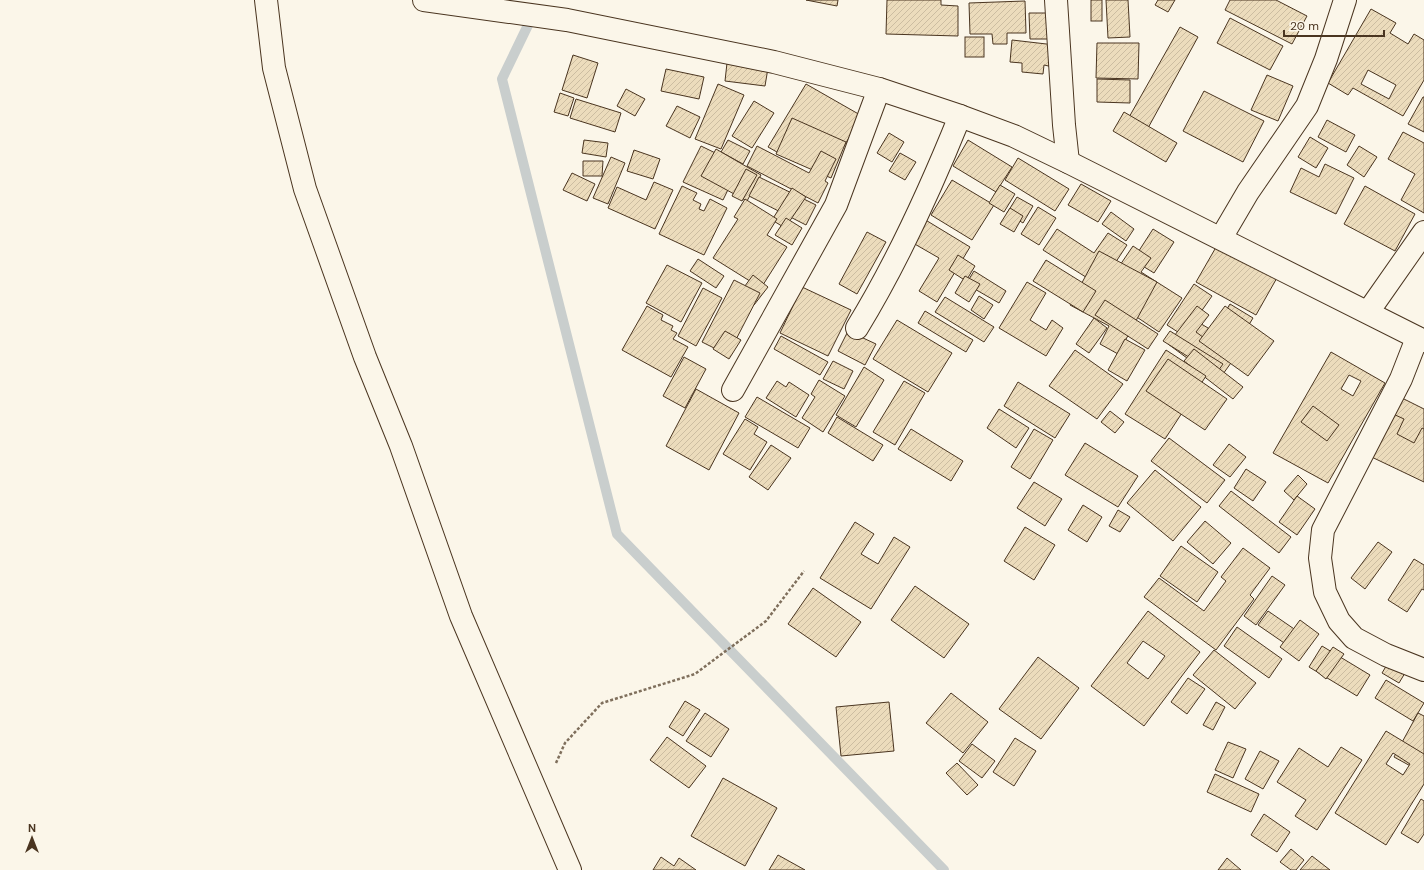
<svg xmlns="http://www.w3.org/2000/svg" width="1424" height="870" font-family="'DM Sans',sans-serif">
<style>
.lines{fill:none;stroke-linecap:round;stroke-linejoin:round}
.stream{stroke:#c9cecd;stroke-width:10}
.building{fill:url(#building-hatch);stroke:#4a3520;fill-rule:evenodd}
.minor-casing{stroke:#4a3520;stroke-width:24}
.path{stroke:#7f6f5c;stroke-width:2.5;stroke-dasharray:3 2;stroke-linecap:butt}
.minor{stroke:#fbf6e9;stroke-width:22}
</style>
<defs>
<pattern id="building-hatch" width="6" height="6" patternUnits="userSpaceOnUse"><rect width="6" height="6" fill="#ecdcbc"/><path d="M-1 1l2-2M0 6l6-6M5 7l2-2" fill="none" stroke="#ccbda1"/></pattern>
</defs>
<rect width="100%" height="100%" fill="#fbf6e9"/>
<g class="lines">
<polyline class="stream" points="530,21 502,79 617,534 944,870"/>
</g>
<g class="building">
<polygon points="806,0 838,0 837,6"/>
<polygon points="887,0 941,0 941,5 958,6 958,36 886,34"/>
<rect x="1091" y="0" width="11" height="21"/>
<polygon points="1106,0 1128,0 1130,37 1108,38"/>
<polygon points="1158,0 1175,0 1168,12 1155,5"/>
<polygon points="1230,0 1276,0 1307,16 1292,44 1225,10"/>
<polygon points="1025,1 1026,33 1007,33 1007,44 993,44 992,34 970,34 969,3"/>
<path d="M1371 9 1396 23 1390 33 1408 44 1414 34 1424 40V80L1403 116 1353 88 1348 95 1328 83ZM1368 70 1396 85 1389 99 1361 84Z"/>
<polygon points="1029,13 1050,13 1050,39 1030,39"/>
<polygon points="1230,18 1283,46 1270,70 1217,43"/>
<polygon points="1180,27 1198,37 1148,128 1128,119"/>
<rect x="965" y="37" width="19" height="20"/>
<polygon points="1012,40 1055,45 1053,67 1044,65 1043,74 1022,72 1022,63 1010,62"/>
<polygon points="1097,43 1139,43 1138,79 1096,78"/>
<polygon points="573,55 598,63 587,98 562,90"/>
<polygon points="727,63 768,68 765,86 725,81"/>
<polygon points="666,69 704,77 699,99 661,91"/>
<polygon points="1267,75 1293,86 1278,121 1251,110"/>
<polygon points="1097,79 1130,80 1130,103 1097,102"/>
<polygon points="718,84 744,95 721,149 695,139"/>
<polygon points="806,84 862,116 838,156 807,138 793,161 768,147"/>
<polygon points="626,89 645,99 635,116 617,106"/>
<polygon points="1204,91 1264,121 1243,162 1183,131"/>
<polygon points="560,93 574,98 568,116 554,112"/>
<polygon points="1423,97 1424,97 1424,132 1408,124"/>
<polygon points="576,99 621,113 615,132 570,118"/>
<polygon points="754,101 774,113 752,148 732,136"/>
<polygon points="677,106 700,117 690,138 666,126"/>
<polygon points="1124,112 1177,143 1166,162 1113,131"/>
<polygon points="792,118 846,142 831,178 776,154"/>
<polygon points="1327,120 1355,135 1346,152 1318,137"/>
<polygon points="1403,132 1424,143 1424,213 1401,200 1415,174 1388,159"/>
<polygon points="889,133 904,142 892,162 877,153"/>
<polygon points="1310,137 1328,148 1316,168 1298,157"/>
<polygon points="584,140 608,143 606,157 582,153"/>
<polygon points="728,140 750,151 743,164 721,152"/>
<polygon points="968,140 1012,167 996,192 953,166"/>
<polygon points="701,146 740,165 723,200 683,182"/>
<polygon points="757,146 809,173 821,151 836,159 825,181 828,183 818,203 747,166"/>
<polygon points="1359,146 1377,157 1364,177 1347,165"/>
<polygon points="716,149 761,175 747,201 701,176"/>
<polygon points="634,150 660,159 653,179 627,171"/>
<polygon points="900,153 916,162 905,180 889,171"/>
<polygon points="611,157 625,163 608,204 593,198"/>
<polygon points="1018,158 1069,189 1055,211 1005,180"/>
<polygon points="583,161 603,161 602,176 583,176"/>
<polygon points="1325,164 1354,178 1336,214 1290,192 1301,168 1319,177"/>
<polygon points="746,169 757,175 742,201 732,196"/>
<polygon points="572,173 595,184 587,201 563,190"/>
<polygon points="759,177 816,205 806,225 749,196"/>
<polygon points="952,180 994,205 972,240 931,215"/>
<polygon points="654,182 673,190 655,229 608,208 617,187 646,200"/>
<polygon points="1081,184 1111,201 1098,222 1068,205"/>
<polygon points="1000,185 1015,194 1004,212 989,203"/>
<polygon points="682,186 697,193 693,200 701,204 699,209 704,211 710,199 727,208 704,255 659,234"/>
<polygon points="1365,186 1415,214 1395,251 1344,224"/>
<polygon points="792,188 806,197 785,228 772,220"/>
<polygon points="1017,197 1033,206 1023,223 1007,213"/>
<polygon points="745,199 777,219 767,235 787,247 761,288 713,258 738,219 734,217"/>
<polygon points="1038,207 1056,218 1039,245 1021,234"/>
<polygon points="1010,208 1023,216 1014,232 1000,224"/>
<polygon points="1111,212 1134,229 1126,241 1102,224"/>
<polygon points="919,216 970,247 937,302 919,291 939,258 906,239"/>
<polygon points="786,218 802,228 792,245 775,235"/>
<polygon points="1057,229 1094,253 1108,233 1127,245 1100,286 1043,250"/>
<polygon points="1153,229 1174,242 1154,273 1133,260"/>
<polygon points="867,232 886,242 857,294 839,284"/>
<polygon points="1219,242 1278,276 1256,315 1196,282"/>
<polygon points="1133,246 1151,258 1141,272 1182,298 1159,332 1101,293"/>
<polygon points="1099,251 1157,282 1118,354 1100,344 1109,326 1070,305"/>
<polygon points="958,255 975,266 966,281 949,270"/>
<polygon points="698,259 724,276 716,288 690,271"/>
<polygon points="1046,260 1096,291 1083,312 1033,281"/>
<polygon points="667,265 702,283 681,322 646,303"/>
<polygon points="974,271 1006,291 999,303 966,284"/>
<polygon points="753,275 768,287 754,305 739,294"/>
<polygon points="965,276 980,284 969,302 955,293"/>
<polygon points="734,280 760,293 728,355 702,342"/>
<polygon points="1027,282 1046,293 1030,320 1046,330 1052,320 1063,328 1046,356 999,328"/>
<polygon points="1194,284 1212,296 1184,336 1167,325"/>
<polygon points="802,287 851,310 828,356 780,333"/>
<polygon points="703,288 722,298 696,346 678,336"/>
<polygon points="979,296 993,305 984,319 971,310"/>
<polygon points="945,297 994,327 984,342 935,312"/>
<polygon points="1105,300 1158,334 1148,349 1095,315"/>
<polygon points="1230,304 1253,318 1227,361 1188,337 1198,322 1213,331"/>
<polygon points="647,306 663,315 661,320 673,326 671,330 677,333 673,339 688,347 671,377 622,350"/>
<polygon points="1197,306 1209,315 1196,332 1215,346 1228,329 1246,342 1218,381 1168,344"/>
<polygon points="1225,306 1274,341 1248,376 1199,341"/>
<polygon points="925,311 973,340 966,352 918,323"/>
<polygon points="1094,318 1107,328 1089,353 1076,344"/>
<polygon points="897,320 952,353 928,392 873,359"/>
<polygon points="725,331 741,340 729,359 713,349"/>
<polygon points="848,331 876,344 865,365 838,351"/>
<polygon points="1170,331 1223,364 1216,374 1163,341"/>
<polygon points="781,336 828,362 820,375 774,349"/>
<polygon points="1125,339 1145,350 1127,381 1108,370"/>
<polygon points="1194,349 1243,387 1233,399 1184,361"/>
<polygon points="1075,350 1123,384 1097,419 1049,386"/>
<polygon points="1166,350 1206,376 1165,439 1125,414"/>
<path d="M1331 352 1385 383 1328 483 1273 453ZM1349 375 1361 381 1353 396 1341 389Z"/>
<polygon points="684,357 706,369 685,408 663,396"/>
<polygon points="1168,359 1227,399 1205,430 1146,391"/>
<polygon points="833,361 853,371 844,389 823,379"/>
<polygon points="864,367 884,380 856,427 836,415"/>
<polygon points="819,380 845,396 823,432 802,418 815,397 811,394"/>
<polygon points="777,381 786,387 789,382 809,395 796,417 766,398"/>
<polygon points="904,381 925,393 895,445 873,432"/>
<polygon points="1018,382 1070,414 1055,438 1004,406"/>
<polygon points="696,389 739,413 709,470 666,446"/>
<polygon points="757,397 810,428 798,448 745,417"/>
<polygon points="1402,398 1424,409 1424,468 1379,445"/>
<polygon points="1313,406 1339,425 1327,441 1301,422"/>
<polygon points="1380,408 1404,419 1397,434 1414,443 1422,428 1424,429 1424,482 1359,451"/>
<polygon points="999,409 1029,428 1016,448 987,428"/>
<polygon points="1110,411 1124,422 1115,433 1101,422"/>
<polygon points="837,417 883,445 873,461 828,433"/>
<polygon points="745,419 758,427 754,434 767,442 750,470 723,454"/>
<polygon points="911,429 963,461 951,481 898,449"/>
<polygon points="1034,429 1053,440 1030,479 1011,467"/>
<polygon points="1169,438 1225,480 1207,503 1151,461"/>
<polygon points="1085,443 1138,476 1118,507 1065,475"/>
<polygon points="1229,444 1246,457 1230,477 1213,465"/>
<polygon points="771,445 791,458 768,490 749,477"/>
<polygon points="1246,469 1266,482 1253,501 1234,488"/>
<polygon points="1155,470 1201,507 1173,541 1127,503"/>
<polygon points="1298,475 1307,484 1294,500 1284,491"/>
<polygon points="1034,482 1062,499 1045,526 1017,508"/>
<polygon points="1231,491 1291,537 1279,553 1219,506"/>
<polygon points="1297,496 1315,509 1297,535 1279,522"/>
<polygon points="1083,505 1102,517 1087,542 1068,530"/>
<polygon points="1118,510 1130,517 1120,532 1109,526"/>
<polygon points="1205,521 1231,543 1213,564 1187,542"/>
<polygon points="855,522 874,534 861,554 878,564 894,537 910,547 871,609 820,578"/>
<polygon points="1025,527 1055,545 1034,580 1004,561"/>
<polygon points="1378,542 1392,552 1365,589 1351,578"/>
<polygon points="1181,546 1218,572 1197,602 1160,576"/>
<polygon points="1243,548 1270,568 1250,595 1254,599 1216,650 1144,597 1159,578 1204,611 1226,581 1221,577"/>
<polygon points="1414,559 1424,565 1424,590 1422,589 1407,612 1388,600"/>
<polygon points="1272,576 1285,585 1256,625 1244,616"/>
<polygon points="915,586 969,624 944,658 891,620"/>
<polygon points="813,588 861,622 836,657 788,624"/>
<path d="M1148 611 1200 652 1144 726 1091 686ZM1143 641 1165 656 1148 679 1127 663Z"/>
<polygon points="1268,611 1300,633 1290,647 1258,625"/>
<polygon points="1300,620 1319,634 1299,661 1280,647"/>
<polygon points="1237,627 1282,659 1269,678 1224,646"/>
<polygon points="1322,646 1370,675 1357,696 1309,667"/>
<polygon points="1333,647 1344,654 1326,679 1316,671"/>
<polygon points="1214,650 1256,683 1235,709 1193,675"/>
<polygon points="1394,653 1411,663 1399,683 1382,673"/>
<polygon points="1038,657 1079,688 1041,739 999,709"/>
<polygon points="1188,678 1205,689 1187,714 1171,702"/>
<polygon points="1386,680 1424,703 1413,721 1375,698"/>
<polygon points="951,693 988,722 963,753 926,723"/>
<polygon points="685,701 700,710 683,736 669,727"/>
<polygon points="889,702 894,751 841,756 836,707"/>
<polygon points="1216,702 1225,707 1213,730 1203,725"/>
<polygon points="705,713 729,729 711,757 686,741"/>
<polygon points="1418,713 1424,716 1424,754 1416,769 1394,757"/>
<path d="M1386 731 1424 754V784L1386 845 1335 813ZM1393 753 1410 764 1403 775 1386 764Z"/>
<polygon points="667,737 706,766 689,788 650,760"/>
<polygon points="1015,738 1036,751 1014,786 993,772"/>
<polygon points="1228,742 1246,749 1233,778 1215,770"/>
<polygon points="972,744 995,761 982,778 959,761"/>
<polygon points="1341,747 1362,760 1317,830 1295,816 1306,800 1277,782 1299,748 1328,767"/>
<polygon points="1260,751 1279,761 1263,789 1245,779"/>
<polygon points="957,763 978,785 967,795 946,773"/>
<polygon points="1215,774 1259,794 1251,812 1207,792"/>
<polygon points="723,778 777,808 745,866 691,836"/>
<polygon points="1421,799 1424,801 1424,834 1418,843 1401,833"/>
<polygon points="1264,814 1290,832 1277,852 1251,835"/>
<polygon points="1291,849 1304,860 1296,870 1291,870 1280,862"/>
<polygon points="778,855 805,870 769,870"/>
<polygon points="1312,856 1330,870 1300,870"/>
<polygon points="661,857 674,866 679,858 696,870 653,870"/>
<polygon points="1227,858 1241,870 1218,870"/>
</g>
<g class="lines">
<defs>
<g id="minor">
<polyline points="266,0 274,68 305,189 365,357 401,446 461,616 570,870"/>
<polyline points="424,0 567,20 774,62 879,89 960,116 1014,136 1068,162 1424,341"/>
<polyline points="1056,0 1064,125 1068,162"/>
<polyline points="1221,238 1248,192 1307,106 1326,59 1345,0"/>
<polyline points="1368,312 1424,232"/>
<path d="M857 328C898 261 931 188 960 116"/>
<polyline points="1417,338 1401,379 1323,530 1320,558 1325,592 1339,621 1354,638 1386,655 1424,670"/>
<polyline points="733,390 836,205 879,89"/>
</g>
</defs>
<use href="#minor" class="minor-casing"/>
<polyline class="path" points="556,763 565,743 602,703 695,674 766,621 804,571"/>
<use href="#minor" class="minor"/>
</g>
<g transform="translate(32 838)" stroke="#fbf6e9" stroke-width="3" paint-order="stroke">
<path d="M0-3L7 15L0 10L-7 15Z" fill="#4a3520"/>
<text y="-6" font-size="11" font-weight="bold" text-anchor="middle" fill="#4a3520">N</text>
</g>
<path d="M1284 30v6h100v-6" fill="none" stroke="#4a3520" stroke-width="2"/>
<text x="1290" y="30" font-size="12" fill="#4a3520" stroke="#fbf6e9" stroke-width="3" paint-order="stroke">20 m</text>
</svg>
